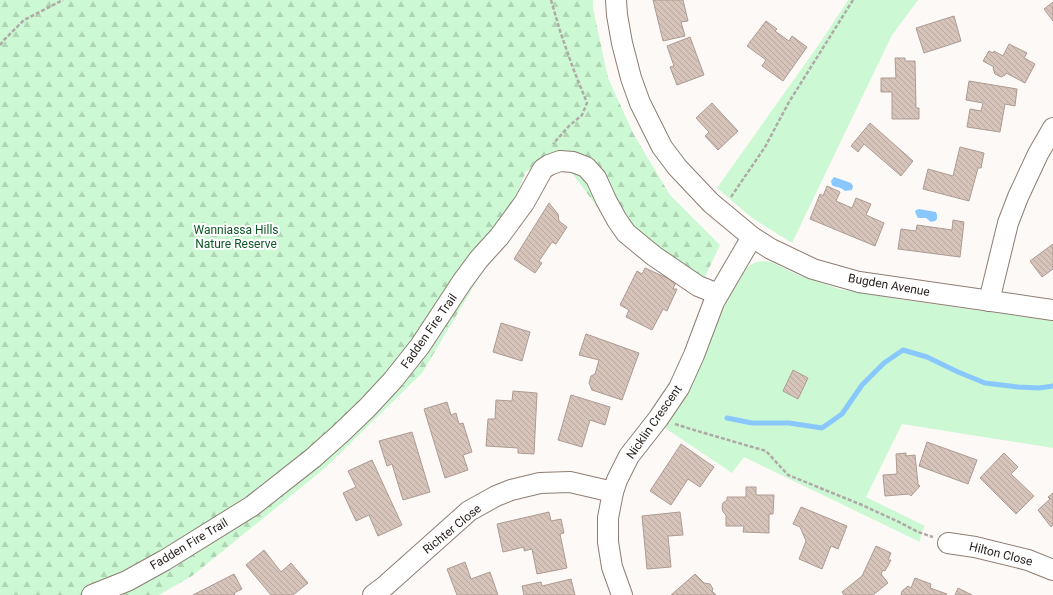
<svg xmlns="http://www.w3.org/2000/svg" width="1053" height="595" font-family="Roboto,sans-serif">
<style>
.green{fill:#ccf9d3}
.forest{fill:url(#forest-firs)}
.water{fill:#88c8fe}
.lines{fill:none;stroke-linecap:round;stroke-linejoin:round}
.stream{stroke:#88c8fe;stroke-width:5}
.building{fill:url(#building-back-hatch);stroke:#ad9b92}
.minor-casing{stroke:#8e7d73;stroke-width:22}
.path{stroke:#afaaa8;stroke-width:2.5;stroke-dasharray:4 2;stroke-linecap:butt}
.minor{stroke:#fff;stroke-width:20}
.labels{text-anchor:middle;dominant-baseline:central;stroke-width:4;stroke-linejoin:round;paint-order:stroke}
.park-label{font-size:12px;fill:#0e5727;stroke:#fff}
.street-label{font-size:12px;fill:#251e1b;stroke:#fff}
</style>
<defs>
<pattern id="forest-firs" width="22" height="20" patternUnits="userSpaceOnUse"><rect width="22" height="20" fill="#ccf9d3"/><path d="M5 1l3.5 6h-7zM16 11l3.5 6h-7z" fill="#afd5b5"/></pattern>
<pattern id="building-back-hatch" width="6" height="6" patternUnits="userSpaceOnUse"><rect width="6" height="6" fill="#d6c4ba"/><path d="M-1 5l2 2M0 0l6 6M5-1l2 2" fill="none" stroke="#b8a89f"/></pattern>
</defs>
<rect width="100%" height="100%" fill="#fdf9f7"/>
<g class="green">
<polygon points="848,0 918,0 892,35 792,243 752,218 717,188 822,40"/>
<polygon points="764,261 771,262 798,275 839,289 897,299 1053,321 1053,448 902,424 866,497 925,526 921,533 920,542 744,457 732,473 665,428 678,408 694,380 705,356 714,328 732,290 745,270 750,265 756,262"/>
</g>
<polygon class="forest" points="0,0 593,0 593,8 608,78 634,135 670,195 720,245 703,281 618,235 566,165 526,171 496,249 422,373 325,468 192,576 159,595 0,595"/>
<g class="water">
<path d="M834 177 851 183 853 186 852 190 845 191C840 186 836 188 832 185L831 181Z"/>
<polygon points="919,209 936,212 937,215 937,219 935,221 931,222 926,218 918,218 915,212 916,210"/>
</g>
<g class="lines">
<polyline class="stream" points="727,418 752,423 789,423 822,428 842,414 862,385 884,363 903,350 927,357 958,372 985,383 1018,387 1039,388 1053,386"/>
</g>
<g class="building">
<polygon points="653,0 683,0 688,21 681,22 685,36 663,41"/>
<polygon points="1053,2 1053,21 1044,9"/>
<polygon points="954,16 961,41 924,53 916,28"/>
<polygon points="766,21 777,29 775,31 789,41 792,36 807,47 783,81 762,66 766,60 747,46"/>
<polygon points="690,37 704,75 677,85 670,67 674,66 667,46"/>
<polygon points="1009,44 1027,53 1024,58 1035,64 1025,83 1006,73 1005,75 1001,77 995,74 993,68 994,67 983,61 989,51 993,53 994,51 1003,56"/>
<polygon points="895,58 905,58 905,61 915,61 916,108 919,108 919,119 892,119 892,92 881,92 881,78 896,78"/>
<polygon points="969,81 1017,89 1015,106 1005,104 1000,132 967,127 970,109 981,111 983,103 966,100"/>
<polygon points="712,103 738,131 718,150 705,136 709,132 696,118"/>
<polygon points="870,123 913,161 901,176 864,144 858,152 851,146"/>
<polygon points="960,147 984,153 981,168 978,168 969,201 923,189 928,169 953,176"/>
<polygon points="827,186 840,192 836,201 852,208 856,198 871,204 866,215 884,223 875,246 810,219 820,194 823,196"/>
<polygon points="549,203 558,214 559,221 567,227 556,244 552,242 539,261 542,263 535,273 514,259"/>
<polygon points="953,220 964,222 960,257 898,249 901,229 916,231 917,225 952,230"/>
<polygon points="1053,244 1053,269 1042,277 1030,261"/>
<polygon points="645,268 676,282 673,289 677,289 667,311 663,309 652,330 626,317 629,310 620,305 637,271 642,274"/>
<polygon points="501,323 530,332 522,361 493,352"/>
<polygon points="586,334 639,353 622,400 592,390 589,383 591,376 595,374 599,360 579,355"/>
<polygon points="793,370 808,378 798,399 783,391"/>
<polygon points="513,391 537,393 534,454 518,453 518,448 486,446 488,419 495,419 496,400 512,401"/>
<polygon points="571,395 610,407 605,425 590,420 582,447 558,440"/>
<polygon points="447,402 451,415 456,413 459,424 463,423 472,452 463,455 468,470 445,478 424,409"/>
<polygon points="412,432 430,492 403,500 392,464 387,466 379,441"/>
<polygon points="927,442 977,460 968,484 919,466"/>
<polygon points="681,444 714,467 700,487 688,479 671,505 650,491"/>
<polygon points="906,453 906,456 915,455 918,484 920,486 911,496 909,494 885,496 883,475 897,474 896,454"/>
<polygon points="1004,453 1018,467 1011,474 1034,496 1016,514 980,478"/>
<polygon points="372,460 402,525 378,536 369,515 356,521 343,493 356,487 348,471"/>
<polygon points="746,487 756,487 756,495 774,495 773,514 769,514 769,533 743,532 744,526 726,526 726,515 723,512 722,507 723,503 727,500 727,497 746,497"/>
<polygon points="1053,493 1053,525 1051,527 1038,510 1050,499 1048,497"/>
<polygon points="801,507 847,526 838,549 831,546 822,569 799,559 806,541 800,527 793,524"/>
<polygon points="549,512 551,521 561,519 564,533 560,534 567,568 537,574 532,549 524,551 524,547 503,552 497,524"/>
<polygon points="680,512 683,535 668,536 671,567 647,569 642,516"/>
<polygon points="876,546 891,553 888,560 891,560 885,571 883,570 881,574 888,583 873,595 844,595 842,592 862,576"/>
<polygon points="264,550 281,572 291,563 308,583 293,595 271,595 246,565"/>
<polygon points="465,562 471,579 490,572 498,595 457,595 447,569"/>
<polygon points="234,574 242,589 234,593 235,595 193,595"/>
<polygon points="695,574 704,583 710,584 713,589 712,591 716,595 671,595"/>
<polygon points="915,578 931,584 930,588 947,594 946,595 901,595 902,591 908,586 911,588"/>
<polygon points="571,579 575,595 524,595 522,586 541,582 542,586"/>
<polygon points="958,588 972,595 955,595"/>
</g>
<g class="lines">
<defs>
<g id="minor">
<polyline points="616,0 617,15 622,43 631,78 640,103 662,147 677,167 711,203 752,237 771,249 813,269 859,282 1053,310"/>
<polyline points="989,301 1008,223 1018,197 1038,154 1053,128"/>
<polyline points="948,543 975,547 1028,560 1053,570"/>
<polyline points="92,595 127,581 165,560 252,506 313,458 341,433 367,408 393,380 420,346 462,282 479,259 499,237 524,203 543,169 549,165 560,161 573,162 586,167 596,178 606,200 617,220 626,233 654,256 698,286 718,294"/>
<polyline points="373,595 385,586 469,511 496,496 511,490 540,483 570,482 613,492"/>
<polyline points="622,595 612,567 608,542 608,518 613,492 617,480 629,456 658,419 679,388 694,355 714,302 752,237"/>
</g>
</defs>
<use href="#minor" class="minor-casing"/>
<g class="path">
<polyline points="551,0 561,34 573,68 587,103 582,115 569,126 553,144"/>
<polyline points="0,45 4,40 24,20 63,0"/>
<polyline points="731,197 765,147 789,102 853,0"/>
<polyline points="675,424 694,430 766,451 788,475 862,505 899,522 918,532 933,537"/>
</g>
<use href="#minor" class="minor"/>
</g>
<g class="labels">
<g class="park-label">
<text x="236" y="230">Wanniassa Hills<tspan x="236" dy="14">Nature Reserve</tspan></text>
</g>
<g class="street-label">
<text transform="translate(889 285) rotate(10)">Bugden Avenue</text>
<text transform="translate(429 331) rotate(-55)">Fadden Fire Trail</text>
<text transform="translate(654 422) rotate(-55)">Nicklin Crescent</text>
<text transform="translate(452 529) rotate(-39)">Richter Close</text>
<text transform="translate(189 544) rotate(-31)">Fadden Fire Trail</text>
<text transform="translate(1001 554) rotate(14)">Hilton Close</text>
</g>
</g>
</svg>
